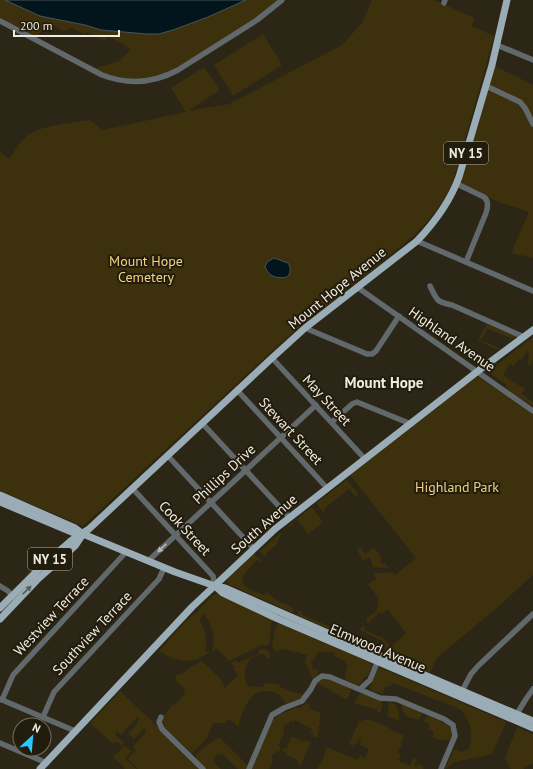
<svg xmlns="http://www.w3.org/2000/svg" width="533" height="769" font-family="'PT Sans',sans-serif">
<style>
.green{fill:#3d300c}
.water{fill:#02141c;stroke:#495457}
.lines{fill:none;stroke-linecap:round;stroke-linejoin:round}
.minor{stroke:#61696d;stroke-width:5.5}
.major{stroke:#9aacb5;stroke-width:7}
.oneway{fill:#b6b7b3}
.oneway2{fill:#585d59}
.labels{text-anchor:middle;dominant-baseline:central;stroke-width:4;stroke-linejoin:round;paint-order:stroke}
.shield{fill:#221c0d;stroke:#b2ada1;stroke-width:1}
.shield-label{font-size:13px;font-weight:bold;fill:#efebe1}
.park-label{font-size:14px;fill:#f2d181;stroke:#221c0d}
.street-label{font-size:14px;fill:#efebe1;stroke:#221c0d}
.neighbourhood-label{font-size:15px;font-weight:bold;fill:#efebe1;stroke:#221c0d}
</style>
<rect width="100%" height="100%" fill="#2c2616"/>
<g class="green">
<polygon points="0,0 5,0 101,30 147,34 173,30 208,17 246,0 278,0 255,18 173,71 148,79 130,79 112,76 93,69 119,61 131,49 109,36 105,41 87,32 85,34 71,28 64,31 51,24 35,37 0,19"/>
<path d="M372 0H434L475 18 472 26 494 36 482 80 452 184C442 205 428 222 412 237L284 340 83 526 0 491V152L9 159C15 151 22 138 31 133 43 126 75 122 90 120L102 130 186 112 171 88 204 67 220 90 188 111 229 104 342 45 362 23Z"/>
<polygon points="263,34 282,65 233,96 214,65"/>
<path d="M495 66 533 85V258L512 253 514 246 529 212C506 204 480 197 460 183Z"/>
<polygon points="487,324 516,336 513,339 487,329 484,336 480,340 499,348 501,348 497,350 478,340"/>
<polygon points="533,337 533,360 530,366 527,364 529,359 528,350 521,360 519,359 514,366 510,364 503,375 525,389 522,394 533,402 533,406 530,405 506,388 507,385 489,373 490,370"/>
<path d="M476 377 480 378 533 414V575L500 605 436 659 430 673 386 654 385 652V645L382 641 360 630 361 627 365 626 364 630 385 639 391 647 406 633 388 609 382 614 380 612 368 623 367 622V618C374 613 381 610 377 601L379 599 368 584 376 579 374 573H385L392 572 395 575 416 558 350 475Z"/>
<polygon points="347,480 358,494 356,497 349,489 324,509 325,511 323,512 316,503"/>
<polygon points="312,507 323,522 308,534 297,519"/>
<polygon points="292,523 293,524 292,527 291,525 282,532 277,544 266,553 268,555 264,556 260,551"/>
<polygon points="360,547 365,554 374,548 382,558 380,561 383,564 385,563 389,568 373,567 370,557 363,561 357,550"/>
<path d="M254 554 261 560V562L257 560C237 580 235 585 264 595L266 592C270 594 272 598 277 600 282 604 291 604 294 610L293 613 228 584 227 580Z"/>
<path d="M218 593 272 618 269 645H262L229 661 216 648 214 651H212C216 638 212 625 204 614L199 619C204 627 209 642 205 651L208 652V653C192 666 173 661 159 651L186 621 197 612 212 596Z"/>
<polygon points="299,611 302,611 301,614 376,647 379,645 379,650 377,650 299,616 297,615"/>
<path d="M279 621 371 663 372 666 368 675C363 677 363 683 357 685L346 680 345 674 348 665 346 664 345 661 334 656 335 653 327 652H317V655L311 662 313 670 317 669 318 673 313 679 305 662 307 655 284 649 276 651 272 647 275 629Z"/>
<path d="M265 649 269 652 270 657V659H268L264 654C247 654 240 673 248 686L264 687 265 683 280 684 279 686 286 690 304 695 302 698 286 704C283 700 281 695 276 693 271 690 259 691 255 694 247 700 239 718 239 727L229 719 225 723H213L207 738 192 753 164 727 163 717 173 704 175 705 185 693 183 687 175 680 176 675 182 674 189 668 202 661 220 678 225 688 238 675 233 669 235 667 231 663 236 661 238 663 258 654 260 650Z"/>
<path d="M379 667 506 722 492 754 455 762 445 769 454 749 461 752 469 749C474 734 471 721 460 709L393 683 391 686H387L384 689 383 694 372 691 370 687Z"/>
<polygon points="324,678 349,687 351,691 347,700 319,684 317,686 316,686 316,684"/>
<polygon points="120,691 202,769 138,769 128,759 136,750 133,747 146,732 145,730 147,728 145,729 144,728 133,740 132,738 133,737 128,734 138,723 137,721 139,719 137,717 121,735 117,732 115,734 124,743 121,747 119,742 112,743 90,723"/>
<polygon points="360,694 365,694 381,700 383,703 381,712 377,713 378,710 354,703"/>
<path d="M391 702C399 706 400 714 399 721L387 716 389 703Z"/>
<polygon points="306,703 310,705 309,708 321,713 319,721 321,722 318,728 319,729 317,737 313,737 314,735 310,733 312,729 295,720 293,722 290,721 288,725 286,724 283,729 285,730 278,746 281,748 279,752 277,751 275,754 273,754 271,760 273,761 269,769 252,769 273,720 280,714 298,707 300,708"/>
<polygon points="401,703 421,711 422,715 418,720 408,717 403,712"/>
<polygon points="429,715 452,728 453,734 452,740 440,740 432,737 434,732 428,729 430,725 424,722 423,720"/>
<polygon points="366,719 375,721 404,736 400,744 402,745 397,752 401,754 399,761 410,766 413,758 417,760 414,765 417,766 418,764 424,767 423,769 317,769 324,758 323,757 327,747 358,760 360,755 365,758 369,749 360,745 361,740 359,739 357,744 355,743 353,746 349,744 359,722"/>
<polygon points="517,727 533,734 533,763 523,769 511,769 505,758"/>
<polygon points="219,737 248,766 247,769 238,769 221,753 220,755 218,753 214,758 215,759 213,761 221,769 207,769 196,758 196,755 200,750"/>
<polygon points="291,737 293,738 294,737 301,740 300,741 302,742 304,740 311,742 301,765 297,764 298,760 286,755 287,753 282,751 283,748 286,749"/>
<polygon points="124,745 131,751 125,759 137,769 124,769 125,768 113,757 116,753 117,754"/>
</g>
<g class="water">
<polygon points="5,0 246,0 208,17 173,30 159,34 147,34 101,30 85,25 40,16"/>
<path d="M274 258 288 263C291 268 291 273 287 277 277 279 269 277 265 267L267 262Z"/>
</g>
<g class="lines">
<g class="minor">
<polyline points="444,3 445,0"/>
<path d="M0 21 102 75C128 85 154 83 178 70L257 20 282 0"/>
<polyline points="497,45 533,60"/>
<polyline points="486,86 520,102 525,108 533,124"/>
<path d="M457 184 484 197C489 201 488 207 486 213L466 262"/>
<polyline points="417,241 533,291"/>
<path d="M430 286C437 300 436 302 452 305L524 337"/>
<polyline points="357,287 533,411"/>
<polyline points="305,328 367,354 372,354 376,351 399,316"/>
<polyline points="272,358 365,459"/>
<polyline points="237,390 327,488"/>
<polyline points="332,422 352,404 357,402 411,424"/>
<polyline points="202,423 289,517"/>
<polyline points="168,456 253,548"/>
<polyline points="133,489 213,576 215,586"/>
<polyline points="148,561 316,405"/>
<polyline points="0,586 8,591 15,599"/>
<polyline points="360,689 370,680 379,658"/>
<polyline points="462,691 471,674 478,666 533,614"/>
<polyline points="0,699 75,731"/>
<polyline points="2,700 13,675 126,552"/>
<polyline points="43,717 54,692 159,579 164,568"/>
<polyline points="161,717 159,722 162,729 203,769"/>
<polyline points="515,717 526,699 533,689"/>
<polyline points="0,743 47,763"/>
<polyline points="249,769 272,715 284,708 302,701 311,689 315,681 319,678 322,676 330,677 380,698 396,699 444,719 453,725 455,736 441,769"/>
</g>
<g class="major">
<polyline points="0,495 75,528 83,534 175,572 215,586 225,588 394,662 533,721"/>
<polyline points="0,502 74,533 83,534"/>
<polyline points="215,586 223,593 276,618 533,728"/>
<path d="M0 608 40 568 72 540 89 529 272 358 305 328 417 241C435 222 450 202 459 177L492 65 507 0"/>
<polyline points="0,619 37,580 75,546 83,534"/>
<polyline points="40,769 192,607 275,529 478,371 533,330"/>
</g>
</g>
<defs><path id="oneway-solid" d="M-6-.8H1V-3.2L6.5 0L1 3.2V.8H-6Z"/></defs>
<use class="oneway" href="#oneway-solid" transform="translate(162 548) rotate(137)"/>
<use class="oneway2" href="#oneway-solid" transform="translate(27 590) rotate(-44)"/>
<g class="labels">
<g class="shield">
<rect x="444" y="142" width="44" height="22" rx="3"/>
<rect x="28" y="548" width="44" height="22" rx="3"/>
</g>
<g class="shield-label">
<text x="466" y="153">NY 15</text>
<text x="50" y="559">NY 15</text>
</g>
<g class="park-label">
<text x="146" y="261">Mount Hope<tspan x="146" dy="16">Cemetery</tspan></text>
<text x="457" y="487">Highland Park</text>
</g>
<g class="street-label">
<text transform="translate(337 288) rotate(-39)">Mount Hope Avenue</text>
<text transform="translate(452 339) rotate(35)">Highland Avenue</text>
<text transform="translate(327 400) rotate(47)">May Street</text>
<text transform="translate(291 431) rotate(47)">Stewart Street</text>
<text transform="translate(224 474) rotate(-43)">Phillips Drive</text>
<text transform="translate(264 524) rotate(-41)">South Avenue</text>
<text transform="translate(185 528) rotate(47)">Cook Street</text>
<text transform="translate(51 616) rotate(-47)">Westview Terrace</text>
<text transform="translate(92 633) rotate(-47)">Southview Terrace</text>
<text transform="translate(378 648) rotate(23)">Elmwood Avenue</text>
</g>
<g class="neighbourhood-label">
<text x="384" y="382">Mount Hope</text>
</g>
</g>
<g transform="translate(32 737) rotate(26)"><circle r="19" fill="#221c0d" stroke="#746f62"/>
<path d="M0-3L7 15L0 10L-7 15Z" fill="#29c8ff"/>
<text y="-6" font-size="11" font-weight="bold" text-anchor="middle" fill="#efebe1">N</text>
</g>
<path d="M14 30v6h105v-6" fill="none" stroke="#efebe1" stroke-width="2"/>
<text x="20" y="30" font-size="12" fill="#efebe1" stroke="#221c0d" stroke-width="3" paint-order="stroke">200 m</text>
</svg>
